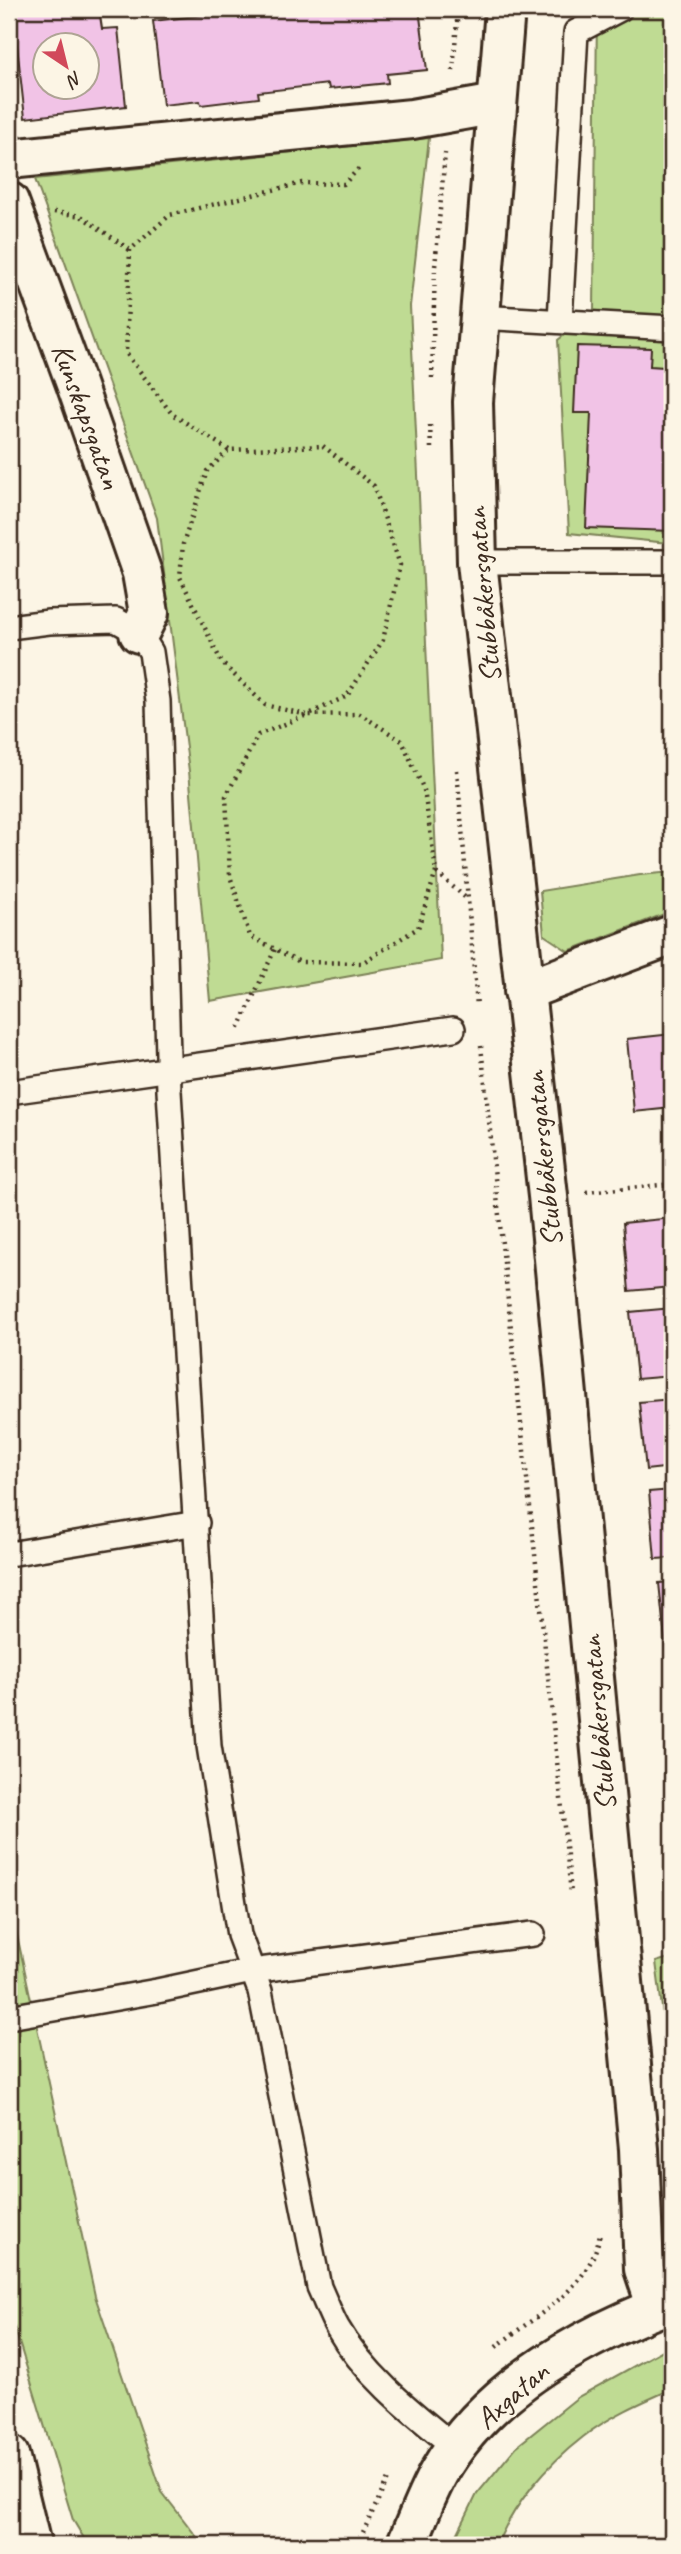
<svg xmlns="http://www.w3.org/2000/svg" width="681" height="2554" font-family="Caveat,sans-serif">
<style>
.green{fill:#bfdb93;stroke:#7d8258;stroke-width:2}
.building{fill:#f1c3e6;stroke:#3b2a1e;stroke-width:2;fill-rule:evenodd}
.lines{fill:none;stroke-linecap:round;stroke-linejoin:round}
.service-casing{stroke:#3b2a1e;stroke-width:28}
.minor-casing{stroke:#3b2a1e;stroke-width:44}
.secondary-casing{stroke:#3b2a1e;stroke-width:44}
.path{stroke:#3b2a1e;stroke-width:4.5;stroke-dasharray:2 5;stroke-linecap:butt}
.service{stroke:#fcf5e5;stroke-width:23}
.minor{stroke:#fcf5e5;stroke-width:38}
.secondary{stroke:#fcf5e5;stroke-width:38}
.labels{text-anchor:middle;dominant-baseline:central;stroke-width:5;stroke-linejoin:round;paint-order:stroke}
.street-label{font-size:30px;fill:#3b2a1e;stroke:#fcf5e5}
</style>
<rect width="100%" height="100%" fill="#fcf5e5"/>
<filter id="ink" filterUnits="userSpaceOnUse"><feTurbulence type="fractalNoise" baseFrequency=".0143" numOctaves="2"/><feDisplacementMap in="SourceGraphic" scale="14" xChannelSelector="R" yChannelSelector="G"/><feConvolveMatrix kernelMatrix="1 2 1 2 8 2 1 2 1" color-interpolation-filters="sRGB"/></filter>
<g filter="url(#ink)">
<g class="green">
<polygon points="597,9 672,9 672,691 668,543 569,533 558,340 594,311"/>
<polygon points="429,138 410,306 441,960 210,1001 189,771 157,518 35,179"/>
<polygon points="672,872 672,911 568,951 544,935 540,891 640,875"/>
<polygon points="9,1898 95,2296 162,2492 203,2545 88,2545 73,2520 9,2309"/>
<polygon points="672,1957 672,2085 656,1962"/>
<path d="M672 2345V2389C642 2402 608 2417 583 2437 547 2465 514 2503 497 2545H452L477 2494 516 2447 578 2397Z"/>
</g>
<g class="building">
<path d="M13 9H99L102 29 118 28 126 106 25 118ZM46 46H88V88H46Z"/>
<polygon points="258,9 419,9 427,70 387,74 388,83 329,89 328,84 258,92 259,98 201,105 200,101 163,105 153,21"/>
<polygon points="577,346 651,348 650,366 664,367 663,398 672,398 672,531 586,528 591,413 574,413"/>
<polygon points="672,1034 672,1108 634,1112 627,1039"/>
<polygon points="672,1218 672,1287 629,1291 623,1223"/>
<polygon points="672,1308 672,1376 637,1379 630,1312"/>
<polygon points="672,1399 672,1467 646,1470 639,1402"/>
<polygon points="672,1490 672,1558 655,1559 649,1492"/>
<polygon points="672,1582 672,1650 666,1650 659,1583"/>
</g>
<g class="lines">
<defs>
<g id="service">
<polyline points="479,317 672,328"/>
<polyline points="560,320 576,32 620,9"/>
<polyline points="477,562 672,562"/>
<path d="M9 627 49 622 116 620 139 633 151 652 158 701 169 1091 209 1746 239 1935 260 1991 319 2287C325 2300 330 2314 337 2327 365 2376 413 2413 456 2448"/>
<polyline points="9,1092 453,1029"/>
<polyline points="9,1554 197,1523"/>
<polyline points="9,2017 157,1991 252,1971 533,1934"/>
</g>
<g id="minor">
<polyline points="505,9 473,402 477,562 548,1196 639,2149 644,2269 657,2308"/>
<polyline points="9,159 412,119 497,104"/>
<polyline points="9,202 76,384 142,573 149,613 139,633"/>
<polyline points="524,991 672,935"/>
<path d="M406 2545C417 2521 426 2495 439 2472 487 2388 585 2335 672 2302"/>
</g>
<polyline id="secondary" points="9,2455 31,2545"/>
</defs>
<use href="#service" class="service-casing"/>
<use href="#minor" class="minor-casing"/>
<use href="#secondary" class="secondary-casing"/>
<g class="path">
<polyline points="453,71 458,9"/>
<polyline points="54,212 81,216 130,250"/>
<polyline points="432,378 435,267 445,153"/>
<polyline points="430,425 431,448"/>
<polygon points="323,446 374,486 400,565 383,640 347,696 307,715 265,705 222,663 180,577 183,544 207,471 229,450"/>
<polyline points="229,450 172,414 126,353 130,250 170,215 302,183 344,184 361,166"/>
<polyline points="457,770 477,1006"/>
<polyline points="436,872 418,928 362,963 300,962 250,936 230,876 226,796 258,735 307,715 360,714 402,741 424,790 436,872 467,899"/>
<polyline points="239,1028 275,949"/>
<polyline points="481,1046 571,1893"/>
<polyline points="586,1192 672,1184"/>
<path d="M496 2347C536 2314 591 2290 600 2233"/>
<polyline points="357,2545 389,2477"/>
</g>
<use href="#service" class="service"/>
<use href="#minor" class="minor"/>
<use href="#secondary" class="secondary"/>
</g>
</g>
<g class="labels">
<g class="street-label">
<text transform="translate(87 416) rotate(70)">Kunskapsgatan</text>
<text transform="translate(483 595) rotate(-95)">Stubbåkersgatan</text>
<text transform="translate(543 1159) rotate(-96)">Stubbåkersgatan</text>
<text transform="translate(598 1723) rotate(-95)">Stubbåkersgatan</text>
<text transform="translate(512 2395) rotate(-41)">Axgatan</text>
</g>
</g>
<rect width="681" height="2554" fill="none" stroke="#fcf5e5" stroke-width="35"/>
<rect x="18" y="18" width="646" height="2519" fill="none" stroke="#3b2a1e" stroke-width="2.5" filter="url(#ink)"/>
<g transform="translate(66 66) rotate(145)"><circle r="33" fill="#fcf5e5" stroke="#afa495" stroke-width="2"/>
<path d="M0-5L12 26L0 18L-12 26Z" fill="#d1495b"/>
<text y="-10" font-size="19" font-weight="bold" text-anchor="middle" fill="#3b2a1e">N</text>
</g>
</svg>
